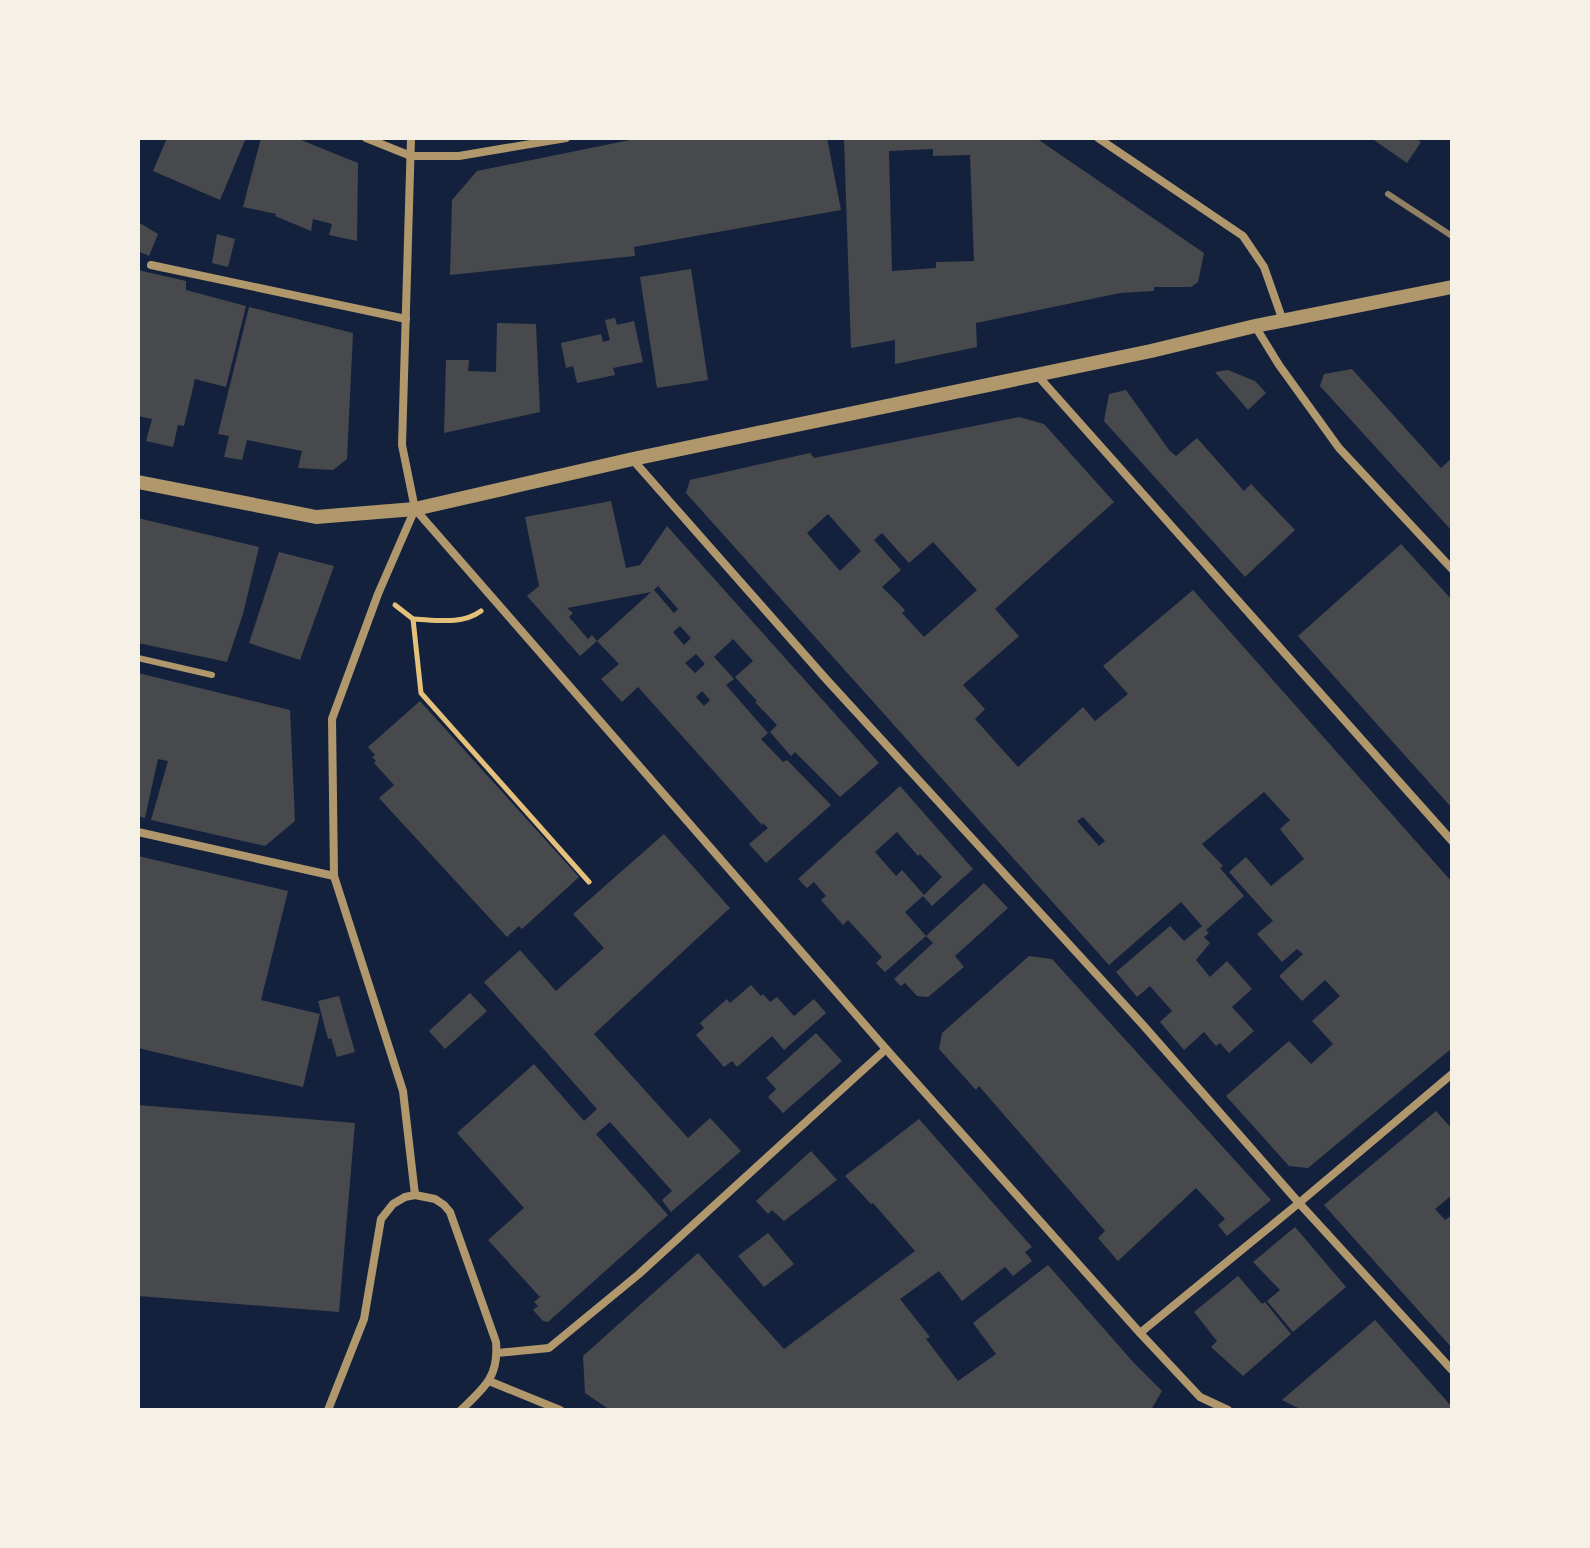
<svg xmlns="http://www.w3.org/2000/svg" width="1590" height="1548" font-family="'Source Sans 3',sans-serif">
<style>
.building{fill:#48494c;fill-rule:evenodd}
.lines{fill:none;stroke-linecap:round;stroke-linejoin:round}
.path{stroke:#e5c07b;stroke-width:5}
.service{stroke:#b1986c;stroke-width:6}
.minor{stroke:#b1986c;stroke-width:8}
.tertiary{stroke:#b1986c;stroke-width:14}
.rail{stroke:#918062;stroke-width:6}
</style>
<rect width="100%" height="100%" fill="#14213d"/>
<g class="building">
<polygon points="167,138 246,138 220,200 153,171"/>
<polygon points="261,138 296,138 358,163 357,241 329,235 332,224 313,219 311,231 275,216 276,214 243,207"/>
<polygon points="640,138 827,138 841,210 634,247 635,256 450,275 452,200 477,171"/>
<path d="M844 138H1036L1204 253 1198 282 1191 287H1154V291L1120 293 976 323 977 347 895 364V340L851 348ZM933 149V156L970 155 974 261 936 262V268L892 271 889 151Z"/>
<polygon points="1371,138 1414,138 1421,142 1407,163"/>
<polygon points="138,222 158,234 149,256 138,251"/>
<polygon points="217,234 235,239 228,267 212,263"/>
<polygon points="691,269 708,380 657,388 640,277"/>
<polygon points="138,270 186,281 186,290 246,306 226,387 195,379 184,426 178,425 173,447 146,441 152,419 138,416"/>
<polygon points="249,307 353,333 347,459 333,470 298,468 302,451 247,440 242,460 224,457 229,436 218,434"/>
<polygon points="615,318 617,325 634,321 643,362 613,368 615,375 577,383 573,366 566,368 561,343 601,334 603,342 610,340 605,320"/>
<polygon points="497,323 536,324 540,412 444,433 446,360 469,360 468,371 496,372"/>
<polygon points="1352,369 1441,468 1452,458 1452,531 1320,386 1324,374"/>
<polygon points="1228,370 1255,381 1266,393 1248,410 1215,372"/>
<polygon points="1126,390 1169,450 1176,456 1197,438 1244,491 1251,484 1295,530 1245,577 1104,421 1109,394"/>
<path d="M1019 417 1044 424 1114 502 995 609 1019 636 963 685 985 709 975 719 1018 767 1083 707 1095 721 1128 694 1103 666 1193 590 1452 882V1048L1308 1168 1289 1166 1226 1096 1289 1041 1311 1064 1333 1044 1312 1021 1340 996 1325 980 1302 1001 1279 976 1303 954 1297 949 1282 962 1257 934 1273 921 1229 872 1246 857 1271 886 1304 859 1280 829 1290 820 1264 792 1202 844 1223 866 1220 868 1244 896 1206 930 1209 933 1204 937 1210 943 1196 960 1210 977 1227 961 1252 989 1232 1007 1254 1031 1229 1053 1220 1043 1216 1046 1204 1032 1184 1050 1160 1022 1172 1011 1150 986 1137 997 1116 972 1170 926 1184 941 1202 926 1181 902 1109 965 686 493 690 480 810 453 814 458ZM828 514 861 551 840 571 807 533ZM882 533 909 563 933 542 977 590 924 637 902 613 905 610 882 587 901 570 874 540ZM1083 817 1105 841 1099 846 1077 821Z"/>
<path d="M611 501 626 568 640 565 667 526 879 763 840 797 795 752 791 756 770 732 777 725 755 702 757 701 735 677 753 661 733 639 714 657 734 679 726 685 768 733 761 739 783 762 787 760 831 805 766 863 749 844 768 828 763 823 762 825 638 687 622 702 601 679 619 664 597 641 651 592 567 608 573 613 569 617 588 639 592 635 597 641 580 656 527 596 539 586 525 517ZM658 586 678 609 674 613 654 590ZM680 626 691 638 684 645 673 632ZM696 654 705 664 695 673 685 663ZM702 691 710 700 704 706 696 697Z"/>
<polygon points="138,518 259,547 243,614 227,662 138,643"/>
<polygon points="1401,544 1452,600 1452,808 1298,636"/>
<polygon points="279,552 334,566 300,660 249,643"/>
<polygon points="138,673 290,710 295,821 265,846 151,820 168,761 158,759 145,818 138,816"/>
<polygon points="420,701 579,877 522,929 519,926 507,937 379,798 394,785 374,763 376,761 372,757 375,755 368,747"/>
<path d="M900 786 973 869 932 906 923 896 905 912 926 936 885 972 876 963 882 957 848 920 843 925 821 900 826 896 814 882 807 888 798 879ZM897 832 918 856 920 854 942 877 924 895 902 870 896 876 875 852Z"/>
<polygon points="664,834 730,908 594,1034 688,1138 710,1118 741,1151 671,1212 662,1200 672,1191 610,1122 596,1134 668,1215 548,1322 543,1321 533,1310 538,1306 534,1302 540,1297 488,1240 524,1208 457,1133 534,1064 584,1121 597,1109 484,982 520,950 556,991 604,948 573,914"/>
<polygon points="138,856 288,891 261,1000 320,1014 303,1087 138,1048"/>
<polygon points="984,883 1008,908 955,956 964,967 928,997 917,996 905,983 901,986 894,979 933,943 926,936"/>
<polygon points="1029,956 1052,959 1271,1200 1227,1236 1218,1225 1225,1219 1196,1188 1118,1261 1098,1238 1105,1231 979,1086 976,1090 939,1049 942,1033"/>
<polygon points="751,985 761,996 763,994 770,1002 777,997 794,1016 814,999 826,1013 784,1050 772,1036 737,1067 732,1061 724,1067 696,1035 704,1028 700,1023 727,999 730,1003"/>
<polygon points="470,993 487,1011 445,1049 429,1031"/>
<polygon points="339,996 355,1052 337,1057 331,1038 328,1039 318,1001"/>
<polygon points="816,1033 842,1061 783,1113 768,1097 776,1089 766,1078"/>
<polygon points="138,1105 355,1123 339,1312 138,1296"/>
<polygon points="1436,1111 1452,1129 1452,1195 1435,1209 1445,1220 1452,1215 1452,1348 1324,1205"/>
<polygon points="919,1119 1032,1247 1025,1252 1032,1261 1013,1276 1005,1267 962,1301 939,1271 900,1299 930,1337 926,1339 958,1381 996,1354 973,1323 1048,1265 1134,1363 1162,1391 1151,1410 610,1410 585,1393 583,1356 698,1253 784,1349 915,1251 873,1203 871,1204 845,1176"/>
<polygon points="811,1151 837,1180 784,1221 772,1210 768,1214 756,1201"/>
<polygon points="1295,1227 1346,1287 1293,1332 1267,1301 1280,1290 1253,1262"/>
<polygon points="768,1233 794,1264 764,1287 738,1256"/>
<polygon points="1238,1276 1262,1304 1265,1302 1291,1334 1243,1376 1211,1347 1217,1341 1194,1312"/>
<polygon points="1375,1320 1452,1407 1452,1410 1302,1410 1282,1400"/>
</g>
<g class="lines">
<g class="path">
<polyline points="395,605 413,619"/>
<path d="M481 611C462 625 436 620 413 619L421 693 589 882"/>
</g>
<polyline class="service" points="138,658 212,675"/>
<g class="minor">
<polyline points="366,138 411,156 459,156 566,138"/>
<polyline points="411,138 402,445 415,509 886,1049 1140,1333 1200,1397 1228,1410"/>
<polyline points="1098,138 1243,236 1264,267 1283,321"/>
<polyline points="151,265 406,319"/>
<polyline points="1255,326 1279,365 1339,448 1452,569"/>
<polyline points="1037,375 1452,841"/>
<polyline points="633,460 826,679 1143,1025 1299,1203 1452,1370"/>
<polyline points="138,832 334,876"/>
<polyline points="415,1195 403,1091 334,876 332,719 378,594 415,509"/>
<polyline points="1140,1333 1299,1203 1452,1074"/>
<polyline points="497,1353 549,1348 639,1274 886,1049"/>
<polyline points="489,1381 560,1410"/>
<path d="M328 1410 364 1319 381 1219 393 1204 405 1197 415 1195 435 1199 444 1205 450 1212 496 1342C499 1377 484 1388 461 1410"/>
</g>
<polyline class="tertiary" points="138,482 316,517 415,509 633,459 1151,351 1255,326 1452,287"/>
<polyline class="rail" points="1388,194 1452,236"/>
</g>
<rect width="1590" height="1548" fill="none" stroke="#f6f1e7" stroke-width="280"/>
</svg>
